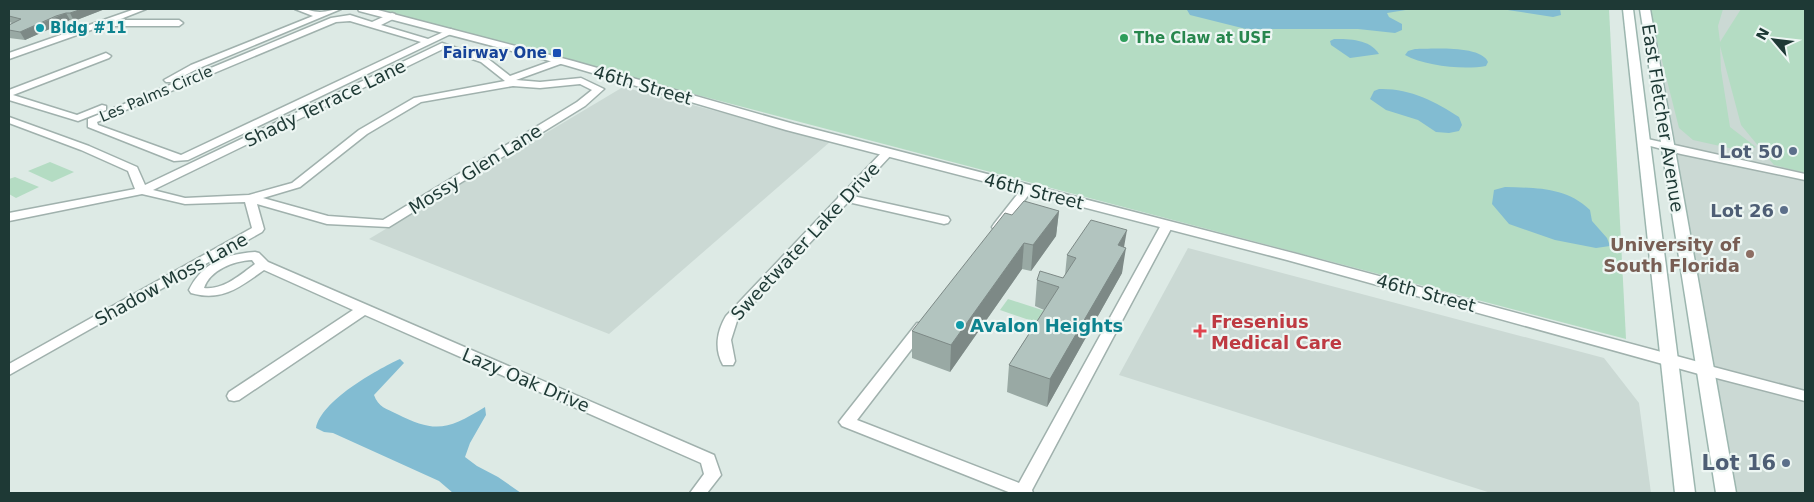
<svg xmlns="http://www.w3.org/2000/svg" width="1814" height="502" font-family="'DejaVu Sans',sans-serif">
<style>
.built{fill:#cbd9d4}
.green{fill:#b4dcc3}
.water{fill:#82bcd2}
.lines{fill:none;stroke-linecap:round;stroke-linejoin:round}
.minor-casing{stroke:#a0b1ad;stroke-width:3}
.tertiary-casing{stroke:#a0b1ad;stroke-width:3}
.secondary-casing{stroke:#9cb6af;stroke-width:3}
.minor{fill:#fff;fill-rule:evenodd}
.tertiary{fill:#fff;fill-rule:evenodd}
.secondary{fill:#fff;fill-rule:evenodd}
.wall{fill:#99a9a4}
.shaded-wall{fill:#7d8986}
.building{fill:#b2c4bf;stroke:#7d8986}
.culture-dot{fill:#0f9aa8;stroke:#edf6f3;stroke-width:2}
.leisure-dot{fill:#2e9e5b;stroke:#edf6f3;stroke-width:2}
.transit-dot{fill:#1a4fb4;stroke:#edf6f3;stroke-width:2}
.service-dot{fill:#5c6f8a;stroke:#edf6f3;stroke-width:2}
.education-dot{fill:#8d6e63;stroke:#edf6f3;stroke-width:2}
.health-dot{fill:#e0444e;stroke:#edf6f3;stroke-width:2}
.labels{text-anchor:middle;dominant-baseline:central;stroke-width:4.5;stroke-linejoin:round;paint-order:stroke}
.far-culture-label{font-size:15px;font-weight:bold;fill:#0d838f;stroke:#edf6f3;text-anchor:start}
.far-leisure-label{font-size:15px;font-weight:bold;fill:#27864d;stroke:#edf6f3;text-anchor:start}
.far-transit-label{font-size:15px;font-weight:bold;fill:#164399;stroke:#edf6f3;text-anchor:end}
.far-street-label{font-size:15px;fill:#1e3935;stroke:#edf6f3}
.street-label{font-size:18px;fill:#1e3935;stroke:#edf6f3}
.service-label{font-size:18px;font-weight:bold;fill:#4e5e75;stroke:#edf6f3;text-anchor:end}
.education-label{font-size:18px;font-weight:bold;fill:#785e54;stroke:#edf6f3;text-anchor:end}
.health-label{font-size:18px;font-weight:bold;fill:#be3a42;stroke:#edf6f3;text-anchor:start}
.culture-label{font-size:18px;font-weight:bold;fill:#0d838f;stroke:#edf6f3;text-anchor:start}
.near-service-label{font-size:21px;font-weight:bold;fill:#4e5e75;stroke:#edf6f3;text-anchor:end}
</style>
<rect width="100%" height="100%" fill="#ddeae5"/>
<g class="built">
<polygon points="1652,9 1805,9 1805,493 1735,493"/>
<polygon points="623,87 831,141 609,334 369,239"/>
<polygon points="1188,248 1604,358 1639,403 1651,493 1491,493 1119,375"/>
</g>
<g class="green">
<polygon points="370,9 1609,9 1626,339"/>
<polygon points="1649,9 1723,9 1718,26 1720,42 1741,9 1805,9 1805,173 1774,165 1741,125 1720,46 1721,70 1730,127 1756,147 1747,152 1693,140 1679,128"/>
<polygon points="50,162 74,172 52,182 28,171"/>
<polygon points="15,177 39,187 16,198 9,194 9,179"/>
<polygon points="1008,299 1045,311 1038,323 1000,310"/>
</g>
<g class="water">
<polygon points="1191,9 1412,9 1387,13 1389,17 1402,24 1402,30 1395,33 1358,29 1246,29 1190,15 1187,10"/>
<polygon points="1501,9 1560,9 1561,15 1553,17"/>
<path d="M1334 39C1350 39 1369 39 1379 54L1350 58 1331 45 1330 41Z"/>
<path d="M1415 49C1431 49 1481 45 1488 62L1486 66C1463 70 1425 66 1405 55L1408 51Z"/>
<path d="M1379 89C1409 88 1435 101 1459 117L1462 125 1459 131 1449 133 1436 132 1418 120 1386 110 1370 99 1374 91Z"/>
<path d="M1505 187C1536 188 1566 187 1590 210L1592 221 1607 238 1610 246 1596 248 1555 240 1509 224 1492 204 1494 190Z"/>
<path d="M400 359 404 363 374 395C378 407 387 409 397 414 436 434 449 429 485 407L486 415 470 443 465 457 477 466 498 477 521 493H453L439 481 333 433 324 432 316 428C321 401 376 370 400 359Z"/>
</g>
<g class="lines">
<defs>
<g id="minor">
<polygon points="135,9 146,9 118,20 179,20 183,23 179,26 112,26 108,24 9,59 9,53"/>
<path d="M295 9C305 8 312 12 320 12 327 12 334 9 341 9L197 69 172 82H166L164 80 191 65 313 16Z"/>
<path d="M392 13 395 14V18L381 25 428 39 448 30 451 29 455 32 188 160 174 161 88 127V119L331 18 350 15 372 22ZM350 21 421 42 181 155 98 125 97 122 336 22Z"/>
<path d="M442 43 487 58 510 76 557 59H563V63L516 80 540 82 581 78 604 89 585 106 389 227 327 224 257 204 264 229 262 232 9 375V364L252 228 245 202 185 204 142 194 9 221V213L135 189 128 171 81 150 9 123V117L89 146 137 167 145 185ZM443 49 481 62 505 81 414 98 359 130 292 183 249 195 185 198 153 190ZM580 84 592 90 577 102 383 220 328 216 263 198 300 187 367 134 421 102 513 86 540 88Z"/>
<polygon points="106,53 111,56 109,58 13,95 77,115 102,105 106,106 106,110 78,121 9,100 9,90"/>
<polygon points="1643,138 1805,174 1805,180 1681,154 1639,143 1638,141"/>
<path d="M888 149 893 152 892 154 853 196 948 217 950 220 948 223 944 224 848 202 737 321 731 340 735 361 733 365H723C714 349 717 331 726 316L838 198 839 195 842 194 884 150Z"/>
<polygon points="1027,186 1033,189 1002,230 994,230 992,227 994,224 1023,187"/>
<polygon points="1167,221 1173,225 1032,490 1033,493 1011,493 842,426 839,422 842,418 917,323 927,323 929,326 927,329 857,420 1019,483 1161,225"/>
<path d="M255 252 259 253 268 262 714 455 721 475 707 493H690L704 474 701 463 365 315 239 400 234 401 229 400 227 396 229 392 353 310 264 270C240 287 222 302 191 293L189 290C202 263 226 254 255 252ZM252 260 255 264C240 275 224 290 204 288 210 270 233 261 252 260Z"/>
<polygon points="1706,365 1805,391 1805,401 1701,374 1699,370 1701,366"/>
</g>
<polygon id="tertiary" points="358,9 374,9 573,61 794,124 1297,254 1706,364 1712,366 1715,370 1712,374 1706,376 1287,260 786,130 565,65 359,11"/>
<g id="secondary">
<polygon points="1623,9 1633,9 1695,493 1675,493"/>
<polygon points="1640,9 1650,9 1736,493 1716,493"/>
</g>
</defs>
<use href="#minor" class="minor-casing"/>
<use href="#tertiary" class="tertiary-casing"/>
<use href="#secondary" class="secondary-casing"/>
<use href="#minor" class="minor"/>
<use href="#tertiary" class="tertiary"/>
<use href="#secondary" class="secondary"/>
</g>
<g class="wall">
<polygon points="9,9 105,9 74,21 70,20 60,24 25,40 9,38 9,25 12,23 9,22"/>
<polygon points="1059,211 1056,236 1031,271 1022,269 950,372 912,358 912,331 1012,215"/>
<polygon points="1124,247 1122,273 1047,407 1007,392 1009,365 1044,310 1035,306 1037,280 1063,278 1065,275 1067,255"/>
</g>
<g class="shaded-wall">
<polygon points="82,9 105,9 74,21 70,13"/>
<polygon points="66,13 70,20 25,40 20,32"/>
<polygon points="1059,211 1056,236 1031,271 1033,245"/>
<polygon points="1127,230 1123,253 1126,248 1122,273 1047,407 1050,379 1118,245"/>
<polygon points="1024,243 1022,269 950,372 951,345"/>
</g>
<g class="building">
<polygon points="9,9 82,9 70,13 66,13 56,16 20,32 9,30 9,25 21,19 9,16"/>
<polygon points="1024,201 1059,211 1033,245 1024,243 951,345 912,331 1005,213 1012,215"/>
<polygon points="1091,220 1127,230 1118,245 1126,248 1050,379 1009,365 1059,287 1037,280 1040,271 1063,278 1076,258 1067,255"/>
</g>
<g class="culture-dot">
<circle cx="40" cy="28" r="5"/>
<circle cx="960" cy="325" r="5"/>
</g>
<circle class="leisure-dot" cx="1124" cy="38" r="5"/>
<rect class="transit-dot" x="552" y="48" width="10" height="10" rx="2.5"/>
<g class="service-dot">
<circle cx="1793" cy="151" r="5"/>
<circle cx="1784" cy="210" r="5"/>
<circle cx="1786" cy="463" r="5"/>
</g>
<circle class="education-dot" cx="1750" cy="254" r="5"/>
<path class="health-dot" d="M1197.5 323.5h5v5h5v5h-5v5h-5v-5h-5v-5h5z"/>
<g class="labels">
<g class="far-culture-label">
<text x="50" y="28">Bldg #11</text>
</g>
<g class="far-leisure-label">
<text x="1134" y="38">The Claw at USF</text>
</g>
<g class="far-transit-label">
<text x="547" y="53">Fairway One</text>
</g>
<g class="far-street-label">
<text transform="translate(156 94) rotate(-23)">Les Palms Circle</text>
</g>
<g class="street-label">
<text transform="translate(643 85) rotate(16)">46th Street</text>
<text transform="translate(325 103) rotate(-26)">Shady Terrace Lane</text>
<text transform="translate(1663 118) rotate(81)">East Fletcher Avenue</text>
<text transform="translate(475 169) rotate(-32)">Mossy Glen Lane</text>
<text transform="translate(1034 191) rotate(14)">46th Street</text>
<text transform="translate(805 241) rotate(-47)">Sweetwater Lake Drive</text>
<text transform="translate(171 279) rotate(-29)">Shadow Moss Lane</text>
<text transform="translate(1426 293) rotate(15)">46th Street</text>
<text transform="translate(526 380) rotate(23)">Lazy Oak Drive</text>
</g>
<g class="service-label">
<text x="1783" y="151">Lot 50</text>
<text x="1774" y="210">Lot 26</text>
</g>
<g class="education-label">
<text x="1740" y="244">University of<tspan x="1740" dy="21">South Florida</tspan></text>
</g>
<g class="health-label">
<text x="1211" y="321">Fresenius<tspan x="1211" dy="21">Medical Care</tspan></text>
</g>
<g class="culture-label">
<text x="970" y="325">Avalon Heights</text>
</g>
<g class="near-service-label">
<text x="1776" y="463">Lot 16</text>
</g>
</g>
<rect width="1814" height="502" fill="none" stroke="#1e3935" stroke-width="20"/>
<g transform="translate(1774 40) rotate(298)" stroke="#edf6f3" stroke-width="4" paint-order="stroke">
<path d="M0-4L9 19L0 12L-9 19Z" fill="#1e3935"/>
<text y="-8" font-size="14" font-weight="bold" text-anchor="middle" fill="#1e3935">N</text>
</g>
</svg>
